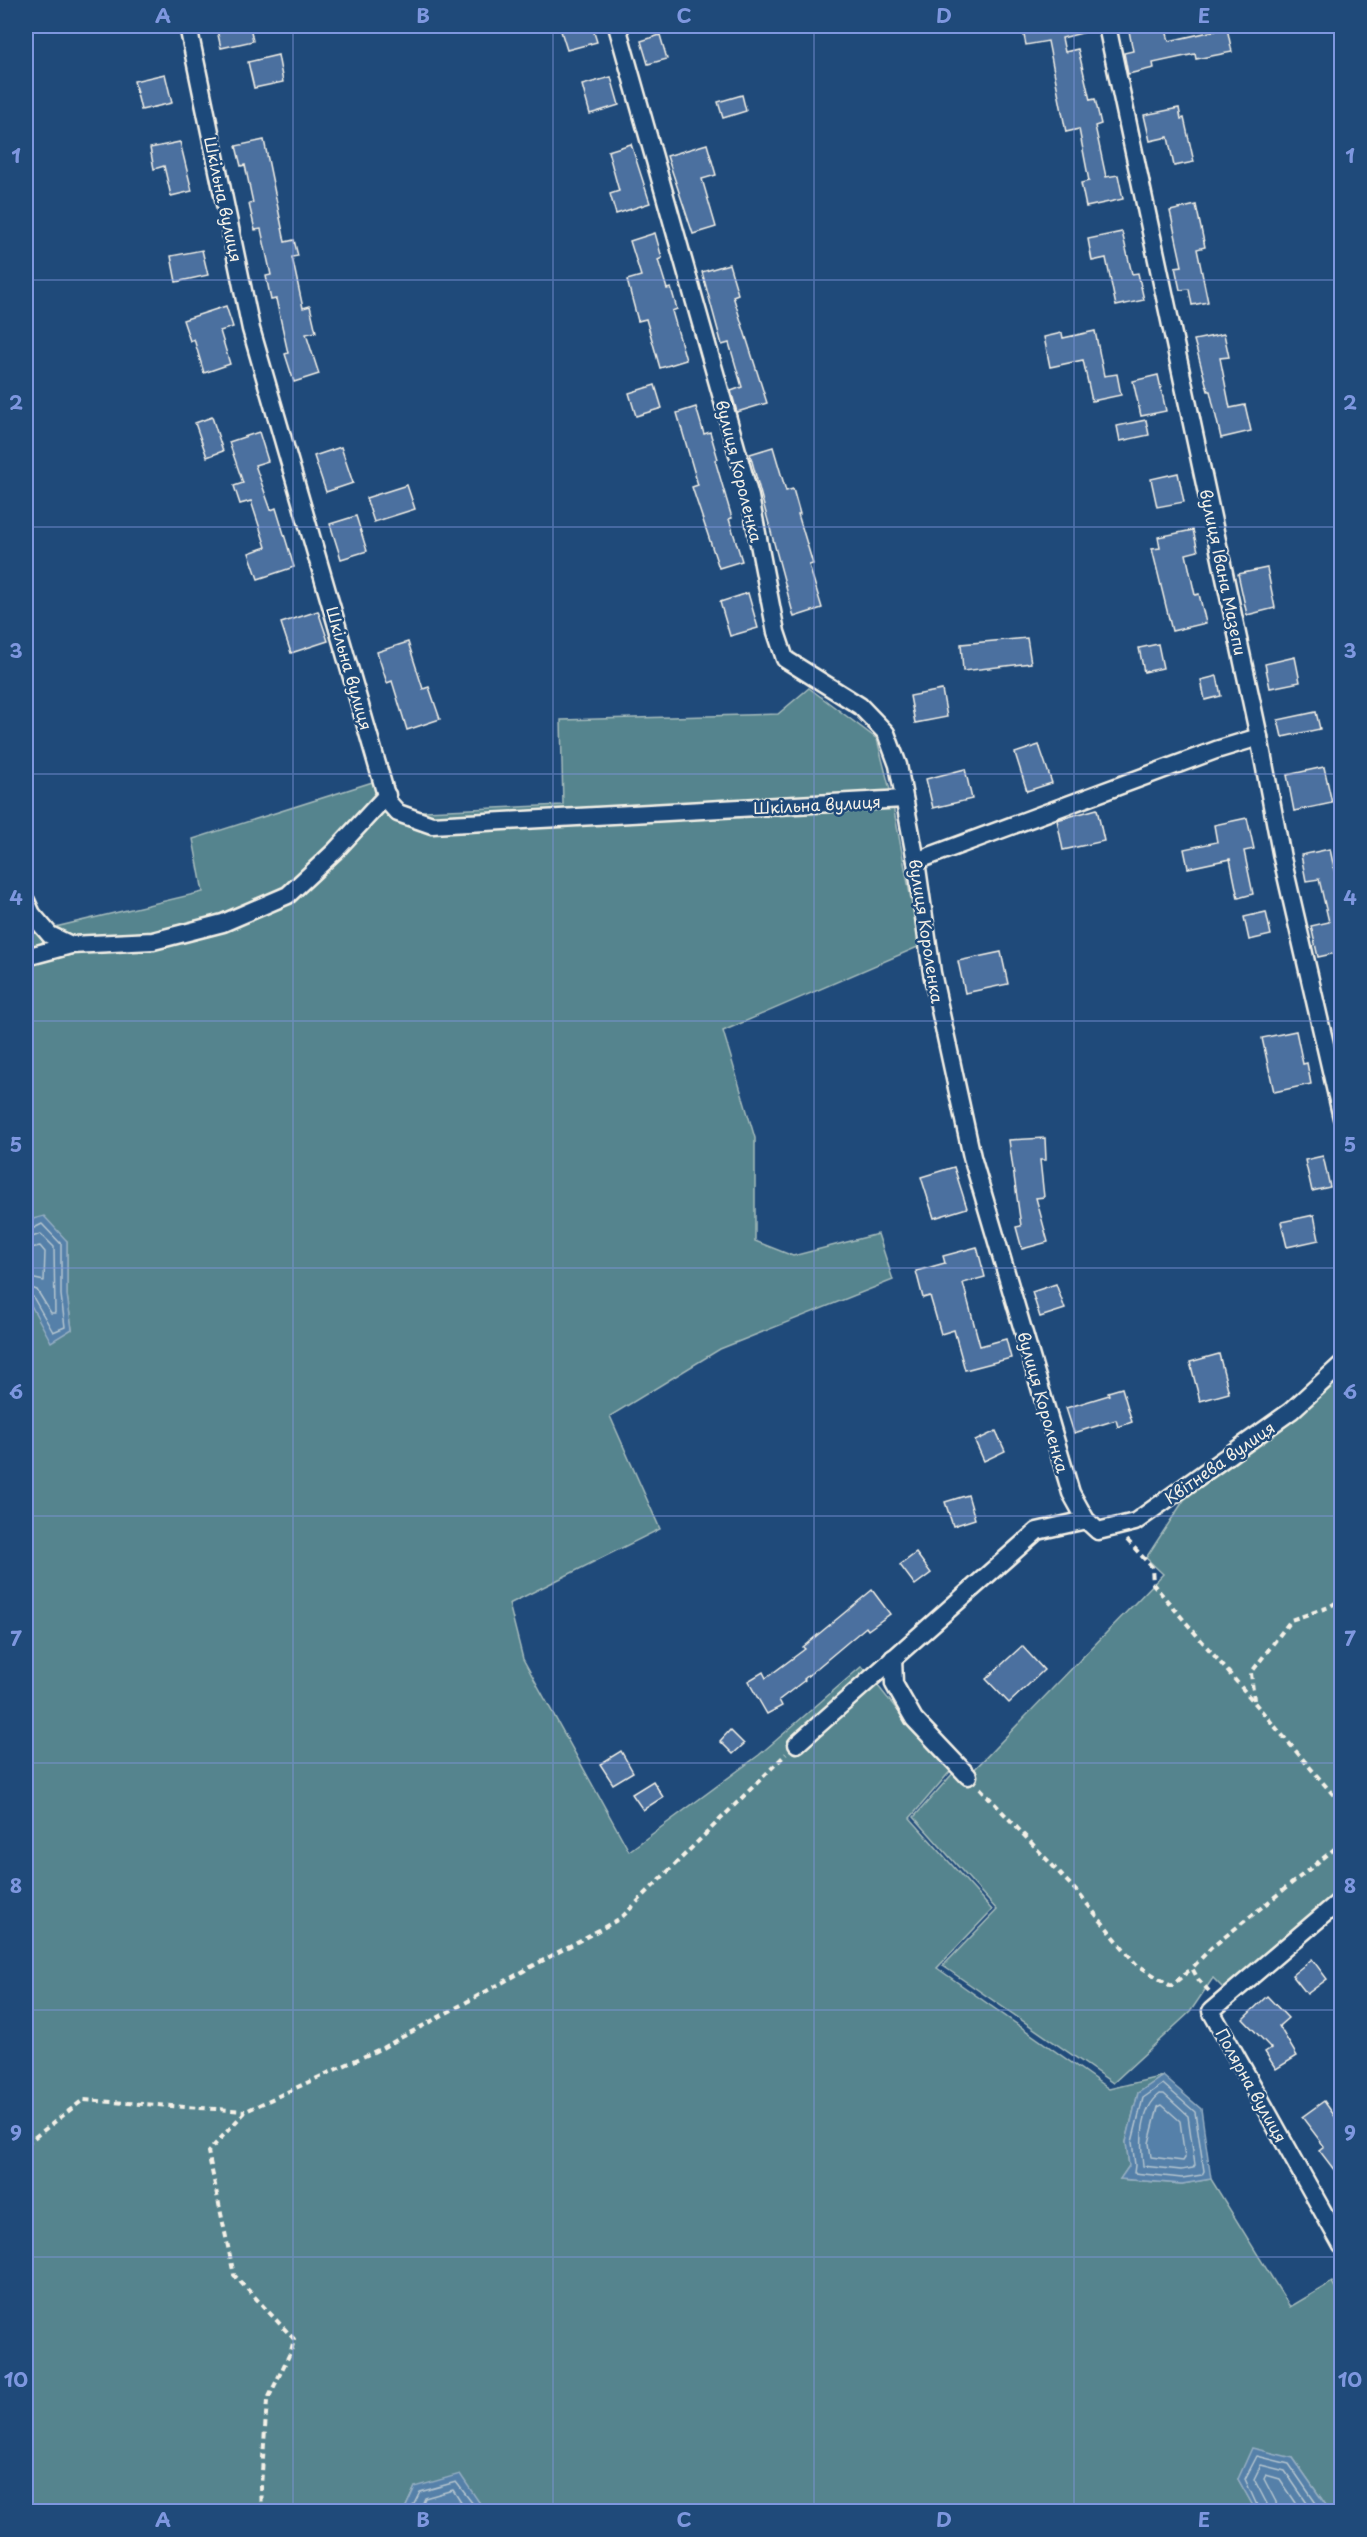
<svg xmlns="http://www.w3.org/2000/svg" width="1367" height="2537" font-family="'Playpen Sans',sans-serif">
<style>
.green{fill:#55848e;stroke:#a4babb;stroke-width:1.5}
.water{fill:#5480a9;stroke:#94adc2;stroke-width:1.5}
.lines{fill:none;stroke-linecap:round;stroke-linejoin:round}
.shore{stroke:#b4c4cf;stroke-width:1.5}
.building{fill:#4c709f;stroke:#f4f1e8;stroke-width:1.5}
.minor-casing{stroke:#f4f1e8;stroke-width:21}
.path{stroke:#f4f1e8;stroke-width:4;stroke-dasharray:6 4.5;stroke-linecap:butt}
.minor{stroke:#1f4a7a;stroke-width:16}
.grid{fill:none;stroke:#7e97df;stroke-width:1.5;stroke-opacity:0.55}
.labels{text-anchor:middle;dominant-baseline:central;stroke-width:5;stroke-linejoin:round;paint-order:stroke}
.street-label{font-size:16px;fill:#f4f1e8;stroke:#1f4a7a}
.neatline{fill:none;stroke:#7e97df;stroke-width:2}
.grid-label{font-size:20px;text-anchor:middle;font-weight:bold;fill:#7e97df}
</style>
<rect width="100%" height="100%" fill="#1f4a7a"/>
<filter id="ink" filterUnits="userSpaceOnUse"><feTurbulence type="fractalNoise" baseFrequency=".0167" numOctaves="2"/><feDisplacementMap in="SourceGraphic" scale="12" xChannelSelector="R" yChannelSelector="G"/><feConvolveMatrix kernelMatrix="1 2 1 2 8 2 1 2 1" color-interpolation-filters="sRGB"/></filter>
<g filter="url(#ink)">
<g class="green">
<polygon points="809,688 877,739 890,790 920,946 723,1031 755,1138 755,1241 793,1256 878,1234 893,1280 720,1349 610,1416 660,1529 509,1604 523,1659 629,1851 759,1755 862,1666 914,1731 953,1768 910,1818 992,1910 937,1968 1109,2089 1163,2076 1138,2093 1126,2142 1129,2166 1120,2179 1182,2184 1211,2179 1290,2307 1332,2282 1342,2301 1341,2511 1330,2511 1293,2458 1238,2479 1256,2511 481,2512 479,2502 415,2487 404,2511 26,2511 26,1287 26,1296 72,1329 67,1295 67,1241 29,1220 26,1242 26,911 34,932 203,892 193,839 379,780 401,812 563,805 561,720 778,714"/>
<polygon points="1341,1373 1341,1891 1226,1991 1213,1978 1190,2012 1113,2083 943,1966 997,1910 914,1817 955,1771 968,1776 1163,1574 1146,1558 1184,1500"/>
</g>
<g class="water">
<polygon points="44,1216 67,1241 67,1295 72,1329 51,1342 26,1296 26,1242 29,1220"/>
<polygon points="1163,2076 1201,2109 1211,2179 1182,2184 1120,2179 1129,2166 1126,2142 1138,2093"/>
<polygon points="1252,2448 1293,2458 1330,2511 1256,2511 1238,2479"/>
<polygon points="460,2474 479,2502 481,2511 404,2511 415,2487"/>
</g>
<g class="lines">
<g class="shore">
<polyline points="26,1232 42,1224 61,1244 61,1295 65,1327 53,1332 33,1297 26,1294"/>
<polyline points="26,1239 41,1234 54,1247 55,1313 51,1313 37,1290 26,1286"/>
<polyline points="26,1249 40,1246 45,1252 44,1281 26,1277"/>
<polygon points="1163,2084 1195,2112 1204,2171 1202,2175 1182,2178 1134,2173 1135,2165 1132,2142 1143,2098"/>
<path d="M1160 2094H1164L1188 2116 1195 2165 1193 2168 1181 2170 1143 2166C1140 2143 1140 2109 1160 2094Z"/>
<polygon points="1162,2105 1180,2121 1185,2158 1183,2161 1151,2157 1149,2143 1158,2107"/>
<polyline points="410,2512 420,2492 456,2482 473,2504 475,2512"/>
<polyline points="419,2512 425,2498 453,2490 467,2512"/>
<polyline points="1260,2512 1245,2479 1257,2456 1289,2464 1322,2512"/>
<polyline points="1268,2512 1267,2504 1254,2479 1261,2465 1285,2471 1313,2512"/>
<polyline points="1277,2512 1276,2502 1264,2479 1266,2475 1280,2479 1302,2512"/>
</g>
</g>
<g class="building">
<polygon points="238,26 250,26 253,41 221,48 217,30"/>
<polygon points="579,26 592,26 597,42 567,50 561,31"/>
<polygon points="1022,26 1085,26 1086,32 1062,38 1065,52 1078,49 1090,100 1095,99 1101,124 1095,126 1106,177 1118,175 1123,199 1086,207 1081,183 1089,181 1079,129 1066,132 1048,41 1026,45"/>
<polygon points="1128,26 1165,26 1169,41 1227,28 1232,52 1196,59 1195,54 1153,63 1154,68 1128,74 1124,53 1133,51"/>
<polygon points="660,35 667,59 648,64 641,41"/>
<polygon points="278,55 283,82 254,88 248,62"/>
<polygon points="165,74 172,103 141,110 134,81"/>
<polygon points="611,77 619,105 590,114 582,85"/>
<polygon points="742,95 746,111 723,118 718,102"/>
<polygon points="1179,108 1181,119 1184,118 1194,162 1174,166 1168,137 1150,141 1144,115"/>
<polygon points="264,140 285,242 294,240 298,256 292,257 303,308 310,306 316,332 306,334 319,374 294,382 285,354 288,353 276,299 271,300 266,276 271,275 261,229 255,230 249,204 253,203 245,165 241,166 236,146"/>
<polygon points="180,142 192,191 171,196 164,166 154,169 150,148"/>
<polygon points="631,144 650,203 616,214 610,194 619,191 608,151"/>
<polygon points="707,144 716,175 702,179 716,227 693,234 667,156"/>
<polygon points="1196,205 1205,247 1197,249 1208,302 1192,305 1189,289 1180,290 1175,267 1182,266 1170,211"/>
<polygon points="1122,232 1132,274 1138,273 1144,300 1116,306 1106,258 1092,261 1088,239"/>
<polygon points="655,233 662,258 658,260 667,289 671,288 677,309 672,311 686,360 660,368 646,319 638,321 627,280 641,276 630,241"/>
<polygon points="202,250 208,275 176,282 171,256"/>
<polygon points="729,264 738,294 733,296 767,403 737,412 731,391 742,387 729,343 722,345 702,272"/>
<polygon points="226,306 233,327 220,331 230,364 204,373 194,339 190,341 183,320"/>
<polygon points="1095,331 1104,376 1117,374 1121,395 1092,401 1083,360 1050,367 1044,337 1062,333 1063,338"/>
<polygon points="1224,334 1229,357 1220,358 1230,408 1245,405 1251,431 1221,438 1210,391 1208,391 1194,340"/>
<polygon points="1158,375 1166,411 1141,416 1133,381"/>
<polygon points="655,385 662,408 636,416 629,393"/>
<polygon points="696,407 704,434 710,432 718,459 715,460 732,518 729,519 742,561 719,568 692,487 698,485 677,413"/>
<polygon points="212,417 223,451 207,457 195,423"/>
<polygon points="1146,420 1149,435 1120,441 1117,426"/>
<polygon points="259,432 268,461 255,465 271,510 276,508 294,567 258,579 249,553 266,547 251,501 240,504 234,486 243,483 229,442"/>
<polygon points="341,447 353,483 326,492 314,456"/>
<polygon points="773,447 786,491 793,489 800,514 798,514 813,564 809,565 822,608 794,617 750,454"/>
<polygon points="1178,473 1184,502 1157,507 1151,479"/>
<polygon points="407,485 415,509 374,522 366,498"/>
<polygon points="356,516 367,551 341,559 330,524"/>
<polygon points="1193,530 1198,551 1186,554 1195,595 1199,594 1206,623 1172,631 1152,549 1160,548 1158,537"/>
<polygon points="1267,568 1275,608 1247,615 1238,574"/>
<polygon points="748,593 758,628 730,636 720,602"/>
<polygon points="318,611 328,641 291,653 281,623"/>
<polygon points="1027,638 1031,663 963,671 961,644"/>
<polygon points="408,642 423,689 429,687 440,719 407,730 392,681 387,683 377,652"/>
<polygon points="1158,644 1163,668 1144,672 1139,648"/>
<polygon points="1295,657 1300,682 1270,688 1265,664"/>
<polygon points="1217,676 1221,696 1205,700 1201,680"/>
<polygon points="942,690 947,717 915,723 910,696"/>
<polygon points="1316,712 1320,729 1282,737 1278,720"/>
<polygon points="1039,745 1052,783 1027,791 1015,753"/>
<polygon points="1324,767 1332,803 1294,811 1287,775"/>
<polygon points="965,769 972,799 933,808 926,779"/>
<polygon points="1097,809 1104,841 1063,850 1057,820"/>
<polygon points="1247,818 1254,849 1244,851 1253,894 1238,898 1230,859 1188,868 1184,849 1217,842 1214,825"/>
<polygon points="1330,849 1338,888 1341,888 1341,952 1318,957 1311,926 1329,922 1319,879 1306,881 1301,855"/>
<polygon points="1266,912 1271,935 1249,940 1244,917"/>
<polygon points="1001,952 1008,984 965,993 958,961"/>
<polygon points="1296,1031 1303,1064 1307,1063 1311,1084 1274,1092 1262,1038"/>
<polygon points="1045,1138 1046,1160 1040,1160 1044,1197 1036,1198 1048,1242 1022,1249 1016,1227 1021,1226 1009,1140"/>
<polygon points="1323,1156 1330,1187 1312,1191 1305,1160"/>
<polygon points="954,1167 967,1208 934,1218 921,1177"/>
<polygon points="1314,1215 1319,1240 1287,1247 1281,1222"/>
<polygon points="977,1247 985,1277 963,1283 980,1346 1006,1339 1011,1358 965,1370 954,1330 941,1334 930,1296 923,1298 916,1271 945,1263 943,1256"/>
<polygon points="1056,1284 1065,1309 1040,1317 1032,1292"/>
<polygon points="1219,1354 1229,1393 1200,1401 1190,1362"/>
<polygon points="1122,1388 1132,1422 1118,1427 1116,1420 1074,1433 1066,1408 1109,1395 1108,1392"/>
<polygon points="996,1431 1005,1451 984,1461 975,1441"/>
<polygon points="968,1495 975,1519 953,1526 945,1502"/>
<polygon points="916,1553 931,1573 915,1585 900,1565"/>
<polygon points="872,1590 890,1614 868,1630 866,1627 804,1679 805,1680 779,1700 782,1706 767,1714 748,1681 763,1672 766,1678 805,1649 803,1647"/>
<polygon points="1022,1646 1044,1670 1009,1703 986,1679"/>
<polygon points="730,1730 744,1744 733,1754 720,1741"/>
<polygon points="621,1751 633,1772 613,1784 600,1764"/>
<polygon points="653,1781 663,1797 643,1810 632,1794"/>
<polygon points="1312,1959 1327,1979 1307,1994 1292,1975"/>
<polygon points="1267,1996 1288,2018 1279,2026 1297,2056 1276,2069 1265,2052 1271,2048 1243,2019"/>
<polygon points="1324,2101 1341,2125 1341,2179 1319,2150 1324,2146 1302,2117"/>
</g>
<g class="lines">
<defs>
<g id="minor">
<polyline points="188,26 251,329 388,802 398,813 432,825 904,799"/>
<polyline points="617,26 750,497 776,632 785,659 860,706 886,733 898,765 916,861 932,973 972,1157 1071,1493 1086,1520 1098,1531 1135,1522 1291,1411 1342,1364"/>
<polyline points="1107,26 1259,737 1282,858 1342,1118"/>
<polyline points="916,861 1216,750 1259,737"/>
<polyline points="26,901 32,914 50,935 71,945 153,941 223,923 288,895 335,851 387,795"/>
<polyline points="26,957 71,945"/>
<polyline points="893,1658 894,1684 914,1719 968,1776"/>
<polyline points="797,1744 1037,1531 1086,1520"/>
<polyline points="1342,1899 1211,2011 1342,2246"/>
</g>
</defs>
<use href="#minor" class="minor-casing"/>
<g class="path">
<polyline points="1127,1540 1152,1567 1153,1584 1342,1805"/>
<polyline points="1254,1700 1251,1673 1291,1620 1329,1607 1342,1599"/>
<polyline points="980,1788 1079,1894 1136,1964 1171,1986 1192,1968"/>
<polyline points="1209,1991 1198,1979 1192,1968 1211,1948 1342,1843"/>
<polyline points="26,2144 83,2100 245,2111"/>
<polyline points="262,2512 261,2486 267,2401 291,2351 294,2339 234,2275 208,2152 246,2111 382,2048 621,1918 786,1754"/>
</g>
<use href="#minor" class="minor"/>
</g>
</g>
<path class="grid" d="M293 26V2512M553 26V2512M814 26V2512M1074 26V2512M26 280H1342M26 527H1342M26 774H1342M26 1021H1342M26 1268H1342M26 1516H1342M26 1763H1342M26 2010H1342M26 2257H1342"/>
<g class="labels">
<g class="street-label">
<text transform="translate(224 199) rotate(78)">Шкільна вулиця</text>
<text transform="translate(740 471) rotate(76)">вулиця Короленка</text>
<text transform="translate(1224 572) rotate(78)">вулиця Івана Мазепи</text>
<text transform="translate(350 668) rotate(74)">Шкільна вулиця</text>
<text transform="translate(817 804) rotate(-3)">Шкільна вулиця</text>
<text transform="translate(927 931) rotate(81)">вулиця Короленка</text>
<text transform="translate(1044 1402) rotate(74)">вулиця Короленка</text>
<text transform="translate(1219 1462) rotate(-35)">Квітнева вулиця</text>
<text transform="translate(1252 2085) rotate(61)">Полярна вулиця</text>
</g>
</g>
<rect width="1367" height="2537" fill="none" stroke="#1f4a7a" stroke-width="66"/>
<rect x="33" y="33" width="1301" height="2471" class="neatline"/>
<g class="grid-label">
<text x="163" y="23">A</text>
<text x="423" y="23">B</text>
<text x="684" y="23">C</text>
<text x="944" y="23">D</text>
<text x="1204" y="23">E</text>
<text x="16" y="163">1</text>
<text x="1350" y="163">1</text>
<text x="16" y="410">2</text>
<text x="1350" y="410">2</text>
<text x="16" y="658">3</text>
<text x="1350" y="658">3</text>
<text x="16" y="905">4</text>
<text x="1350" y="905">4</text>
<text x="16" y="1152">5</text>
<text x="1350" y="1152">5</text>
<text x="16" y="1399">6</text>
<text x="1350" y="1399">6</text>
<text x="16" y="1646">7</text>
<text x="1350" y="1646">7</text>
<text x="16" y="1893">8</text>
<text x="1350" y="1893">8</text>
<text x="16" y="2140">9</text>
<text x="1350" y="2140">9</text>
<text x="16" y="2387">10</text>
<text x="1350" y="2387">10</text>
<text x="163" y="2527">A</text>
<text x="423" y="2527">B</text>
<text x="684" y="2527">C</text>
<text x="944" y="2527">D</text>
<text x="1204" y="2527">E</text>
</g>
</svg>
